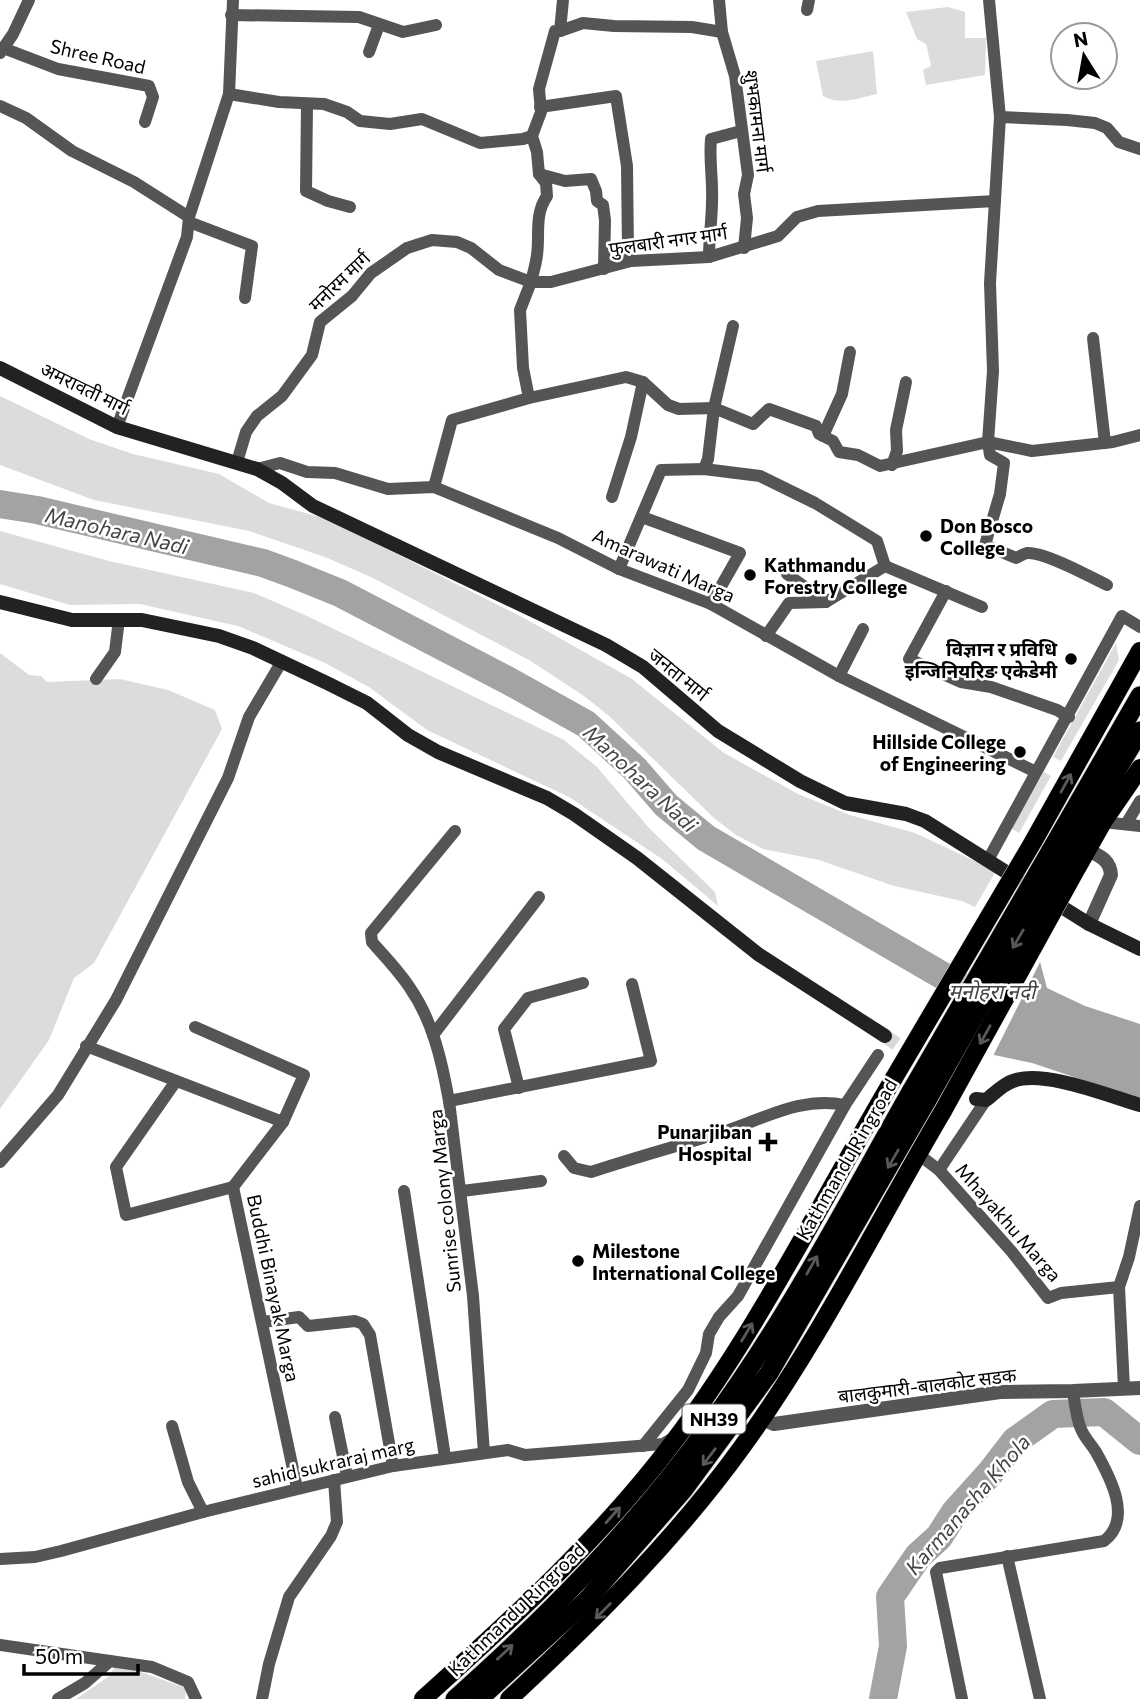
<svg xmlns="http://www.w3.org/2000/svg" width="1140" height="1699" font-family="Commissioner,'Noto Sans Devanagari',sans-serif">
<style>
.green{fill:#dcdcdc}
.water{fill:#a3a3a3}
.pier{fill:#fff}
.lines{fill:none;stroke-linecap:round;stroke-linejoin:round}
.river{stroke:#a3a3a3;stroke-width:28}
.secondary-tunnel{stroke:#d9d9d9;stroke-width:14;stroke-dasharray:14 7;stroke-linecap:butt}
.primary-casing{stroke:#dbdbdb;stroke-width:19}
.trunk-casing{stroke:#dbdbdb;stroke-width:21}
.minor{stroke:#555;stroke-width:12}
.tertiary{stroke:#555;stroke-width:14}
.secondary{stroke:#222;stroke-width:14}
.primary{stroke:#000;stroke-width:18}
.trunk{stroke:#000;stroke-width:19}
.primary-bridge-casing{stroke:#dbdbdb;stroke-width:19;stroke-linecap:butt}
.trunk-bridge-casing{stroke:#dbdbdb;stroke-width:21;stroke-linecap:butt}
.primary-bridge{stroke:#000;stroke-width:18}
.trunk-bridge{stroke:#000;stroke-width:19}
.oneway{stroke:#595959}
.poi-dot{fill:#000;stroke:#fff;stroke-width:2.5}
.labels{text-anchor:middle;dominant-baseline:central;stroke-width:5;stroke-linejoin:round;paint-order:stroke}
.shield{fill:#fff;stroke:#4c4c4c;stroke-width:2}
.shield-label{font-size:18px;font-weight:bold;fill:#000}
.street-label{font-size:19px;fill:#000;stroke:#fff}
.poi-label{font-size:19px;font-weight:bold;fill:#000;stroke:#fff;text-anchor:start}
.water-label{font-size:21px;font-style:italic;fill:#444;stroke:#fff}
</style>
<rect width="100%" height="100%" fill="#fff"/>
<g class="green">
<polygon points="948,7 965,12 965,38 986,38 985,75 926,85 923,70 931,66 926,44 917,39 906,12"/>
<path d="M873 51 877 94C858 98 840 106 823 96L816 61Z"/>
<polygon points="0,396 89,439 133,454 219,474 269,503 327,519 524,618 632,679 724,753 798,794 850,815 915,833 996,871 975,907 962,901 894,886 819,860 763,849 736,835 714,818 609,716 584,696 529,660 371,577 325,557 249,531 94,500 0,465"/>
<polygon points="0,531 109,561 254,593 305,615 564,740 597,767 649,828 715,892 718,906 662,859 569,797 427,730 369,687 325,663 238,626 140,604 70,605 0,584"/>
<polygon points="1116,643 1119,660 1061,761 1053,757"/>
<polygon points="0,653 29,675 41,676 47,682 120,679 168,690 215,710 222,729 94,963 74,978 49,1040 0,1109"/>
<polygon points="1044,772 1051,776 1019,833 1011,828"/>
<polygon points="115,1667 138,1671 186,1688 185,1699 76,1699 108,1677"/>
</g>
<polygon class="water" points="1034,939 1047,988 1085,1006 1140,1024 1140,1099 1032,1063 994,1055 918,1007"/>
<polygon class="pier" points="977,904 1036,937 1042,958 992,1058 916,1010"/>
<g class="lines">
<g class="river">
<polyline points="0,504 37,510 263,563 293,574 340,593 507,680 586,724 635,769 666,805 706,838 969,991"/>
<polyline points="883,1699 893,1646 890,1597 918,1556 939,1537 955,1512 991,1472 1015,1441 1053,1414 1104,1412 1140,1441"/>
</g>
<polyline class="secondary-tunnel" points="885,1036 933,1069"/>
<defs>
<g id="primary">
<polyline points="1033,842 1140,651"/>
<polyline points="1077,868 1103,822 1140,768"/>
<path d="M423 1699C501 1629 578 1559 645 1478 745 1357 814 1213 894 1078"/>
<path d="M509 1699C594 1620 674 1541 742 1447 819 1341 877 1223 943 1111"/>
</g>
<g id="trunk">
<polyline points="1050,852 1140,696"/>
<polyline points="1064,858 1140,731"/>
<path d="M455 1699C548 1616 635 1528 708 1427 786 1322 847 1204 912 1090"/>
<polyline points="479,1699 587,1600 684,1489 769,1373 927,1100"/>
</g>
</defs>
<use href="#primary" class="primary-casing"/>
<use href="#trunk" class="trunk-casing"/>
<g class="minor">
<polyline points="719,0 722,32 735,76 748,175 744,194 747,218 744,248"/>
<path d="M989 0 1000 117 990 283 993 371 988 442 990 455 1004 463 1000 494 985 545 1016 558C1020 556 1023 554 1027 553 1043 551 1091 577 1107 585"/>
<polyline points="807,10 809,0"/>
<polyline points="231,15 359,17 403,32 436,25"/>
<polyline points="560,31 583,23 614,26 692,27 722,32"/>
<polyline points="3,48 58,69 149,86 153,97 145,122"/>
<polyline points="369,52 379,25"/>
<polyline points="0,53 13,34 29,0"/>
<polyline points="229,94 279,102 324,104 347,112 360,121 390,124 422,119 480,143 523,139 532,136"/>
<polyline points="307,104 306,191 328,201 350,207"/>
<polyline points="0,106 26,118 72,151 134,182 189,217"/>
<polyline points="540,107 616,96 627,166 628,251 631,261"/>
<polyline points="1000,117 1067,120 1095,123 1107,128 1119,142 1140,149"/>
<polyline points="539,174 565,181 591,179 596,191 597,201 603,205 605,220 604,269"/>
<polyline points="189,222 252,246 245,298"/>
<path d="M709 257C709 238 712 219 712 201 713 180 709 160 711 139L741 131"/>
<polyline points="1093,338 1105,443"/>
<polyline points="529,398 626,377 643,382 668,405 679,409 714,408 753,424 769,409 816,426 819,434 833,441 839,452 858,455 880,466 988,442 1032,451 1113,442 1140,435"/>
<polyline points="117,427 187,237 189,217 229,94 233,0"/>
<polyline points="823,436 842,394 850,352"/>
<path d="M237 462 246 432 257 416 282 396 312 355 320 322 352 296 371 273 407 248 432 240 457 242 471 248 499 270 531 282C533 273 536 264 537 255 540 234 534 215 547 196L546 183 539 174 537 152 532 136 541 112 539 89 555 31H560L563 0"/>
<polyline points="892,465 897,451 896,430 906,382"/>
<polyline points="257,469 280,463 307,472 335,473 388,489 434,487 558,538 619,569 711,604 839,676 1036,772"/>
<polyline points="704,469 708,459 714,408 733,326"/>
<polyline points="434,487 452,420 529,398 523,368 520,310 531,282 551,282 631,261 709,257 778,236 797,217 818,211 995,201"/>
<polyline points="612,497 631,437 643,382"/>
<polyline points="642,517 740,553 711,604"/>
<polyline points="885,566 982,607"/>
<polyline points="619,569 661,470 704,469 760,476 815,503 877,541 885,566"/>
<polyline points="787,574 826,602"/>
<polyline points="946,591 909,659 961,682 991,687 1057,710 1069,717"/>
<polyline points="766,636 789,603 826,602 885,566"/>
<polyline points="839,676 863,629"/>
<polyline points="96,679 115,652 119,619"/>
<polyline points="1103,822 1140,826"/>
<polyline points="1126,824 1140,801"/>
<polyline points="988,860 1122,616 1140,627"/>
<polyline points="195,1027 304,1075 283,1122 233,1187"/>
<polyline points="433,1035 539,897"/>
<polyline points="86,1046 283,1122"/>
<polyline points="176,1081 116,1167 126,1215 233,1187 297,1488"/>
<polyline points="519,1088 504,1029 528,998 583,983"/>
<path d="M449 1101C442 1062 433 1021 410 988 399 971 385 957 372 942L371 933 455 831"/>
<polyline points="918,1154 939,1170 1012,1252 1048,1298 1061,1293 1119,1287"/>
<path d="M564 1156 574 1168 591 1172C636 1157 681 1145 726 1131 765 1118 803 1096 845 1105"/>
<polyline points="0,1162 58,1095 116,1000 228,778 249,717 282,661"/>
<polyline points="939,1170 986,1100"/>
<polyline points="404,1191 445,1457"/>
<polyline points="462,1191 541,1181"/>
<polyline points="263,1322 299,1317 308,1326 355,1321 363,1324 370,1335 393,1466"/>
<polyline points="1124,1388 1119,1287 1129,1257 1140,1206"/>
<polyline points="335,1417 347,1476"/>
<polyline points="172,1426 188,1482 203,1512"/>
<polyline points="643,1446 688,1390 706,1353 709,1334 719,1317 738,1296 845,1105 878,1055"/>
<polyline points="484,1453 473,1296 449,1101 651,1061 632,984"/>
<polyline points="1007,1556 1040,1699"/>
<polyline points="0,1559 35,1557 61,1551 203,1512 393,1466 508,1450 525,1455 663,1444 675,1437"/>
<polyline points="0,1645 110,1661"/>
<polyline points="58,1699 85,1683 110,1661 152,1667 188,1682 196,1699"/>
<polyline points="262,1699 269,1664 289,1597 331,1536 337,1522 334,1480"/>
<path d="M962 1699 936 1572 940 1568 1104 1541C1133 1519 1110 1477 1096 1452 1091 1444 1084 1437 1081 1429 1076 1417 1075 1404 1073 1391"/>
</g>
<g class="tertiary">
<path d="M1086 849C1099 856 1110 859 1111 875L1089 924"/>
<polyline points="762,1419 774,1424 1000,1392 1073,1391 1140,1388"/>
</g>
<g class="secondary">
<polyline points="0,368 117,427 257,469 282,483 313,506 606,645 643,667 718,731 800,781 845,803 906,814 925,821 1089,924 1140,949"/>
<polyline points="0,602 72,620 142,620 219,636 253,648 327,683 367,703 408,735 438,752 547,798 574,814 637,858 758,954 885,1036"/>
<path d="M976 1099 986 1100C994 1094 1003 1084 1013 1081 1043 1069 1109 1096 1140 1105"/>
</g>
<use href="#primary" class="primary"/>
<use href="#trunk" class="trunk"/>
<defs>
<g id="primary-bridge">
<polyline points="894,1078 1033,842"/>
<polyline points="943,1111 1077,868"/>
</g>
<g id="trunk-bridge">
<polyline points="912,1090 1050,852"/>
<polyline points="927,1100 1064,858"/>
</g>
</defs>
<use href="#primary-bridge" class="primary-bridge-casing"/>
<use href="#trunk-bridge" class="trunk-bridge-casing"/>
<use href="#primary-bridge" class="primary-bridge"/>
<use href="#trunk-bridge" class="trunk-bridge"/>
</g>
<defs><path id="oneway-shaft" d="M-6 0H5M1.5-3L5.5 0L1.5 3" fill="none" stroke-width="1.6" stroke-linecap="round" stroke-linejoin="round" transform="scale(1.75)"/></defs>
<g class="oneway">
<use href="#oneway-shaft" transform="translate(1066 783) rotate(-61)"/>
<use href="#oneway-shaft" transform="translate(1018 939) rotate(120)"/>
<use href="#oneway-shaft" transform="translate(985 1035) rotate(119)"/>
<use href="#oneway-shaft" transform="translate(893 1159) rotate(120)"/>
<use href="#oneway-shaft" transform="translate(812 1265) rotate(-60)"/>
<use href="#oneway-shaft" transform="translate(747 1332) rotate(-59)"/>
<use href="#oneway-shaft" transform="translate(709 1457) rotate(127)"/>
<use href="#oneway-shaft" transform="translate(613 1515) rotate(-48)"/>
<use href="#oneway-shaft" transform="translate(603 1611) rotate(135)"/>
<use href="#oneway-shaft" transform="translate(505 1652) rotate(-43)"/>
</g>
<g class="poi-dot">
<circle cx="926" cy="536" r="7"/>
<circle cx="750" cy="575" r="7"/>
<circle cx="1071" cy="659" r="7"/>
<circle cx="1020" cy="752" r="7"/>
<path d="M764.5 1131.5h7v7h7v7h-7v7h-7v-7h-7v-7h7z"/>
<circle cx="578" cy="1261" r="7"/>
</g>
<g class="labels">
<rect class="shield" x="682.5" y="1404.5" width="63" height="29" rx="5"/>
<g class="shield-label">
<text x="714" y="1419">NH39</text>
</g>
<g class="street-label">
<text transform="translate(98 56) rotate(13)">Shree Road</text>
<text transform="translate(758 121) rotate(83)">शुभकामना मार्ग</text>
<text transform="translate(668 240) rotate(-8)">फुलबारी नगर मार्ग</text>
<text transform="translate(339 281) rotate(-44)">मनोरम मार्ग</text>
<text transform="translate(85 388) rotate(26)">अमरावती मार्ग</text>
<text transform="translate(664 565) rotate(24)">Amarawati Marga</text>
<text transform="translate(679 674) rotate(39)">जनता मार्ग</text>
<text transform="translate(846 1159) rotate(-60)">Kathmandu Ringroad</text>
<text transform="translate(444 1201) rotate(-96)">Sunrise colony Marga</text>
<text transform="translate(1009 1222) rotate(49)">Mhayakhu Marga</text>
<text transform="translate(274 1288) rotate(78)">Buddhi Binayak Marga</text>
<text transform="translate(927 1385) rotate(-7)">बालकुमारी-बालकोट सडक</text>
<text transform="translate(333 1462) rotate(-13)">sahid sukraraj marg</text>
<text transform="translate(516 1609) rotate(-44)">Kathmandu Ringroad</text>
</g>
<g class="poi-label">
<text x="940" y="525">Don Bosco<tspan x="940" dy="22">College</tspan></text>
<text x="764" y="564">Kathmandu<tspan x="764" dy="22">Forestry College</tspan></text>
<text x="1057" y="648" text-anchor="end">विज्ञान र प्रविधि<tspan x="1057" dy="22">इन्जिनियरिङ एकेडेमी</tspan></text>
<text x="1006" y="741" text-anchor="end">Hillside College<tspan x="1006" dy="22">of Engineering</tspan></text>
<text x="752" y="1131" text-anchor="end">Punarjiban<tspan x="752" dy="22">Hospital</tspan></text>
<text x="592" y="1250">Milestone<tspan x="592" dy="22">International College</tspan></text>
</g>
<g class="water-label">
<text transform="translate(117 530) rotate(13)">Manohara Nadi</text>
<text transform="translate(641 778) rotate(43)">Manohara Nadi</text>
<text x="992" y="990">मनोहरा नदी</text>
<text transform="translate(967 1504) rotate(-49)">Karmanasha Khola</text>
</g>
</g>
<g transform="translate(1084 56) rotate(349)"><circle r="33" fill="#ffffff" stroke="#999999" stroke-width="2"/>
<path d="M0-5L12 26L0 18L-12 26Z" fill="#000000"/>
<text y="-10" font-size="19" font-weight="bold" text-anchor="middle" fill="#000000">N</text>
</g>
<path d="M24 1664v10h114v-10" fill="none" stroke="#000000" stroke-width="3.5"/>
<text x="35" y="1664" font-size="21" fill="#000000" stroke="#ffffff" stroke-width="5" paint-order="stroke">50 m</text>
</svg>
